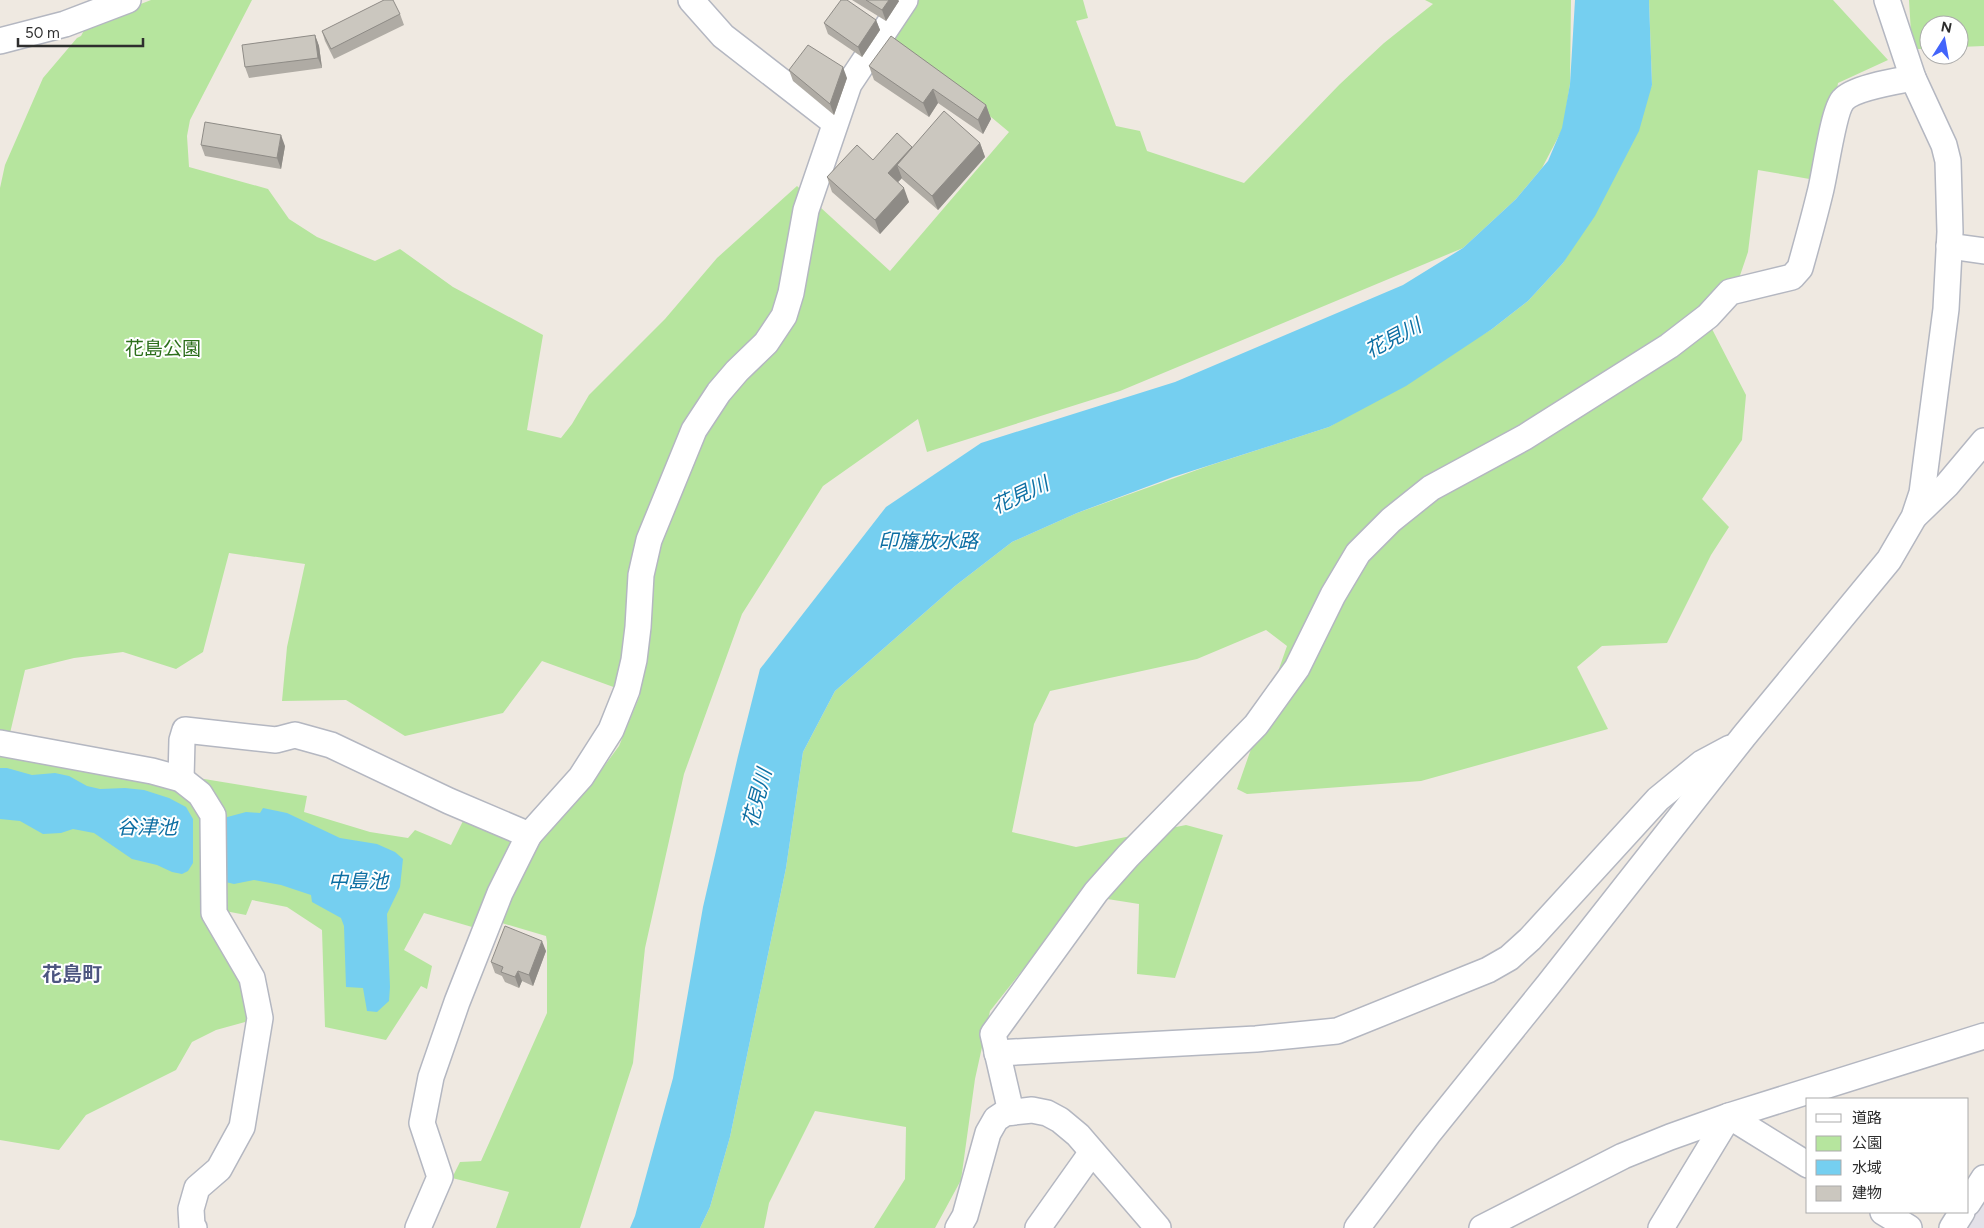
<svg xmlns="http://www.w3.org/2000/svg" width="1984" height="1228" font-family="Figtree,'Noto Sans JP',sans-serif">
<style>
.industrial{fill:#e3e1e8}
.green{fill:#b6e59e;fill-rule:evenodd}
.water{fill:#75cff0}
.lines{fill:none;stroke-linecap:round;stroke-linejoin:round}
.minor-casing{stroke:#b4b7c1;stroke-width:28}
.minor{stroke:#fff;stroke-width:25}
.wall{fill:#afaba4}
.shaded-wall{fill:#8e8b86}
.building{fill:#cbc7bf;stroke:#8e8b86}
.labels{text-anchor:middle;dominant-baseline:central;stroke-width:4;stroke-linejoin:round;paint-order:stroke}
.park-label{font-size:19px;fill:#2c6e1b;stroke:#fff}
.water-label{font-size:20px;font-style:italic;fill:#0d6fa3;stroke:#fff}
.neighbourhood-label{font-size:20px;font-weight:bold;fill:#4d5680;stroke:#fff}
</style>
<rect width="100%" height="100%" fill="#efe9e1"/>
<polygon class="industrial" points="1984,1187 1984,1228 1959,1228"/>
<g class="green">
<path d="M151 0H252L190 120 187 136 189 167 268 189 289 219 317 237 375 261 400 249 453 287 543 335 527 430 561 438 572 424 589 395 665 319 717 258 797 186 890 271 1009 132 991 117 883 43 915 0H1083L1088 18 1076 21 1116 126 1140 131 1147 151 1244 183 1340 84 1384 43 1433 4 1425 0H1571L1570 84 1563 128 1542 168 1516 199 1463 248 1120 391 927 452 918 419 823 486 742 614 684 774 645 948 633 1063 580 1228H496L509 1192 452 1178 460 1162 481 1161 547 1013V942L546 936 495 921 479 929 424 913 404 950 432 966 427 989 421 986 386 1040 325 1027 322 930 287 907 252 900 246 915 204 907 228 948 256 1019 216 1030 192 1042 176 1070 86 1115 59 1150 0 1140V188L5 165 43 78 77 38 81 36 87 25ZM229 553 305 564 287 647 282 701 346 700 405 736 503 713 542 661 619 689 621 685 640 695 619 746 588 788 548 833 535 839 467 813 451 845 415 830 408 838 370 832 304 812 307 796 192 777 6 750 25 670 74 658 123 652 176 669 203 652Z"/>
<polygon points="1649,0 1833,0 1888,60 1838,83 1821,181 1758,170 1748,252 1732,299 1712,329 1746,395 1742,440 1702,499 1729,527 1711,555 1667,643 1602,646 1577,667 1608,729 1421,781 1247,794 1237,789 1287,646 1266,630 1197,659 1050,691 1034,724 1012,832 1076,847 1186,825 1223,835 1175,978 1137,974 1139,904 1082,895 990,1011 975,1079 961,1180 935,1228 874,1228 905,1179 906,1127 815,1111 769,1203 764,1228 700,1228 710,1207 730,1137 786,868 803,752 835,691 955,586 1012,542 1077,513 1208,466 1329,427 1492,329 1528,301 1563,263 1652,85"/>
<polygon points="1909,0 1984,0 1984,46 1959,47 1959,25 1929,25 1929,49 1912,49"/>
</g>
<g class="water">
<polygon points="1575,0 1649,0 1652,85 1639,131 1595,216 1563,263 1528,301 1492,329 1406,386 1329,427 1173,477 1077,513 1012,542 955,586 835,691 803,752 786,868 730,1137 710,1207 700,1228 630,1228 635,1216 673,1078 703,907 738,756 760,669 886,507 981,443 1175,382 1403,285 1463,248 1516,199 1542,168 1548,161 1562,128 1570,84"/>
<polygon points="0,768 7,768 32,775 55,773 69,776 87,786 100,789 125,788 144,790 169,798 186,807 193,819 193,863 188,871 182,874 172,872 157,865 132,859 94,833 73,829 61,833 43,834 20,821 0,819"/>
<polygon points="263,808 287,813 340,838 377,844 395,852 403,859 400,887 387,914 390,987 389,1001 377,1012 367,1011 363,988 346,987 344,926 341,918 312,902 311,895 281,885 254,880 234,884 217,880 220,819 246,812 260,813"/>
</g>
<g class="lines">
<defs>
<g id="minor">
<polyline points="691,0 723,36 835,123"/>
<polyline points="0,41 65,24 128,0"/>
<polyline points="1949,246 1984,251"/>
<polyline points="1916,515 1947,485 1984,441"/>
<polyline points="0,743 152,771 181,779 200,794 213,815 214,913 252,978 260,1018 242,1127 219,1169 197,1188 191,1209 192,1226 194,1228"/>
<polyline points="181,779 182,740 185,730 276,740 295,735 331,745 449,801 529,835"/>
<polyline points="997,1053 1256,1039 1337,1031 1488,970 1509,958 1530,939 1658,799 1702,763 1730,748"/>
<path d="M1011 1112 993 1034 1096 892 1128 856 1256 725 1297 668 1333 595 1358 553 1391 520 1431 488 1525 437 1669 346 1708 316 1730 292 1792 277 1800 268C1807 243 1814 218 1820 193 1825 175 1833 111 1843 100 1853 88 1897 81 1913 78"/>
<polyline points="1968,1203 1984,1178"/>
<polyline points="1883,1212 1909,1228"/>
<polyline points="418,1228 440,1177 422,1123 431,1077 457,1002 500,893 529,835 581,777 611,730 627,690 634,660 638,627 641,575 649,540 694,430 719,392 737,371 766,343 784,316 791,293 806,210 849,84 905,0"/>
<polyline points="958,1228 965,1216 988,1133 996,1119 1005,1113 1032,1110 1047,1113 1060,1120 1078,1135 1158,1228"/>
<polyline points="1038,1228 1092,1152"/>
<polyline points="1357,1228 1428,1134 1548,985 1744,736 1889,560 1914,517 1922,493 1946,309 1950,232 1948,161 1944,145 1913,78 1887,0"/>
<polyline points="1482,1228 1623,1156 1670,1137 1729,1116 1984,1036"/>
<polyline points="1661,1228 1729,1116 1808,1165"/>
<polyline points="1952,1228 1962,1212"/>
</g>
</defs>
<use href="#minor" class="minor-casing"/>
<use href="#minor" class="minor"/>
</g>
<g class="wall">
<polygon points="852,0 898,0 899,1 886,21"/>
<polygon points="400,14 404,25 334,59 325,41 322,31"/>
<polygon points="876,20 880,30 862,57 828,34 824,23"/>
<polygon points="315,35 319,46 322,68 249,78 245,67"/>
<polygon points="869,66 986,105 991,119 983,134 938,103 929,117 874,80"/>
<polygon points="789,70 847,78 834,115 793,81"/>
<polygon points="980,143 985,157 938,210 902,179 902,178 898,182 909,202 880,234 832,192 827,177 873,160 912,148"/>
<polygon points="201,145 285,146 281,169 205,156"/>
<polygon points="546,951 533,986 522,981 519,988 505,982 502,976 495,973 491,962"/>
</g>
<g class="shaded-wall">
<polygon points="889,0 898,0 899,1 886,21 882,10"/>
<polygon points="876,20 880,30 862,57 858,47"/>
<polygon points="315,35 319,46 322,68 318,58"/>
<polygon points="843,67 847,78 834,115 830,104"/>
<polygon points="933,89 938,103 929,117 923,103"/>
<polygon points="986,105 991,119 983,134 978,120"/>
<polygon points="281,135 285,146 281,169 277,158"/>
<polygon points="980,143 985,157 938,210 932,196"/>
<polygon points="912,147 917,161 897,165 902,178 893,187 888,173"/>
<polygon points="904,188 909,202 880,234 875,220"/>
<polygon points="542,941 546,951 533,986 529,975"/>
<polygon points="518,971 522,981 519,988 515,977"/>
</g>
<g class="building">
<polygon points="384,0 393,0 400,14 331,49 322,31"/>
<polygon points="841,0 847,0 876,20 858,47 824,23"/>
<polygon points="866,0 889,0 882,10"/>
<polygon points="315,35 318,58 245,67 242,45"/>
<polygon points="891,36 986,105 978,120 933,89 923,103 869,66"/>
<polygon points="808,45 843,67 830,104 789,70"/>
<polygon points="944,111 980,143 932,196 897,165"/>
<polygon points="205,122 281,135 277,158 201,145"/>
<polygon points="897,133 912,147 888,173 904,188 875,220 827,177 857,145 873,160"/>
<polygon points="505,926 542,941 529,975 518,971 515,977 501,972 503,967 491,962"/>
</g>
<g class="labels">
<g class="park-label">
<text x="163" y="348">花島公園</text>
</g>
<g class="water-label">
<text transform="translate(1393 338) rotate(-28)">花見川</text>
<text transform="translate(1020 495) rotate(-25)">花見川</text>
<text x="928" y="541">印旛放水路</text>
<text transform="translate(757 798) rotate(-75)">花見川</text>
<text x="147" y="827">谷津池</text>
<text x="358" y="881">中島池</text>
</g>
<g class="neighbourhood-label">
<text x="72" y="974">花島町</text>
</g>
</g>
<rect x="1806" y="1098" width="162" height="115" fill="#ffffff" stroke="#ababab"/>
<rect x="1816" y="1114" width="25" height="8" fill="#ffffff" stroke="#ababab"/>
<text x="1852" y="1123" font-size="15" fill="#2e2e2e">道路</text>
<rect x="1816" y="1136" width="25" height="15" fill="#b6e59e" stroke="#ababab"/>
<text x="1852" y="1148" font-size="15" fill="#2e2e2e">公園</text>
<rect x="1816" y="1160" width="25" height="15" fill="#75cff0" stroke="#ababab"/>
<text x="1852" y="1173" font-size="15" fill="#2e2e2e">水域</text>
<rect x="1816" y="1186" width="25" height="15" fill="#cbc7bf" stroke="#ababab"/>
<text x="1852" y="1198" font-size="15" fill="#2e2e2e">建物</text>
<g transform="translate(1944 40) rotate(11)"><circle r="24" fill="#ffffff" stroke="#ababab"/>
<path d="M0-4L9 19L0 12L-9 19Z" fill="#4264fb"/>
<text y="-8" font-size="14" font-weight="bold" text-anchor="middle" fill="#2e2e2e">N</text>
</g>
<path d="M18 38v8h125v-8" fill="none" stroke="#2e2e2e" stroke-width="2.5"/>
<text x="25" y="38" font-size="15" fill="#2e2e2e" stroke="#ffffff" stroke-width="4" paint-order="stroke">50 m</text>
</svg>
